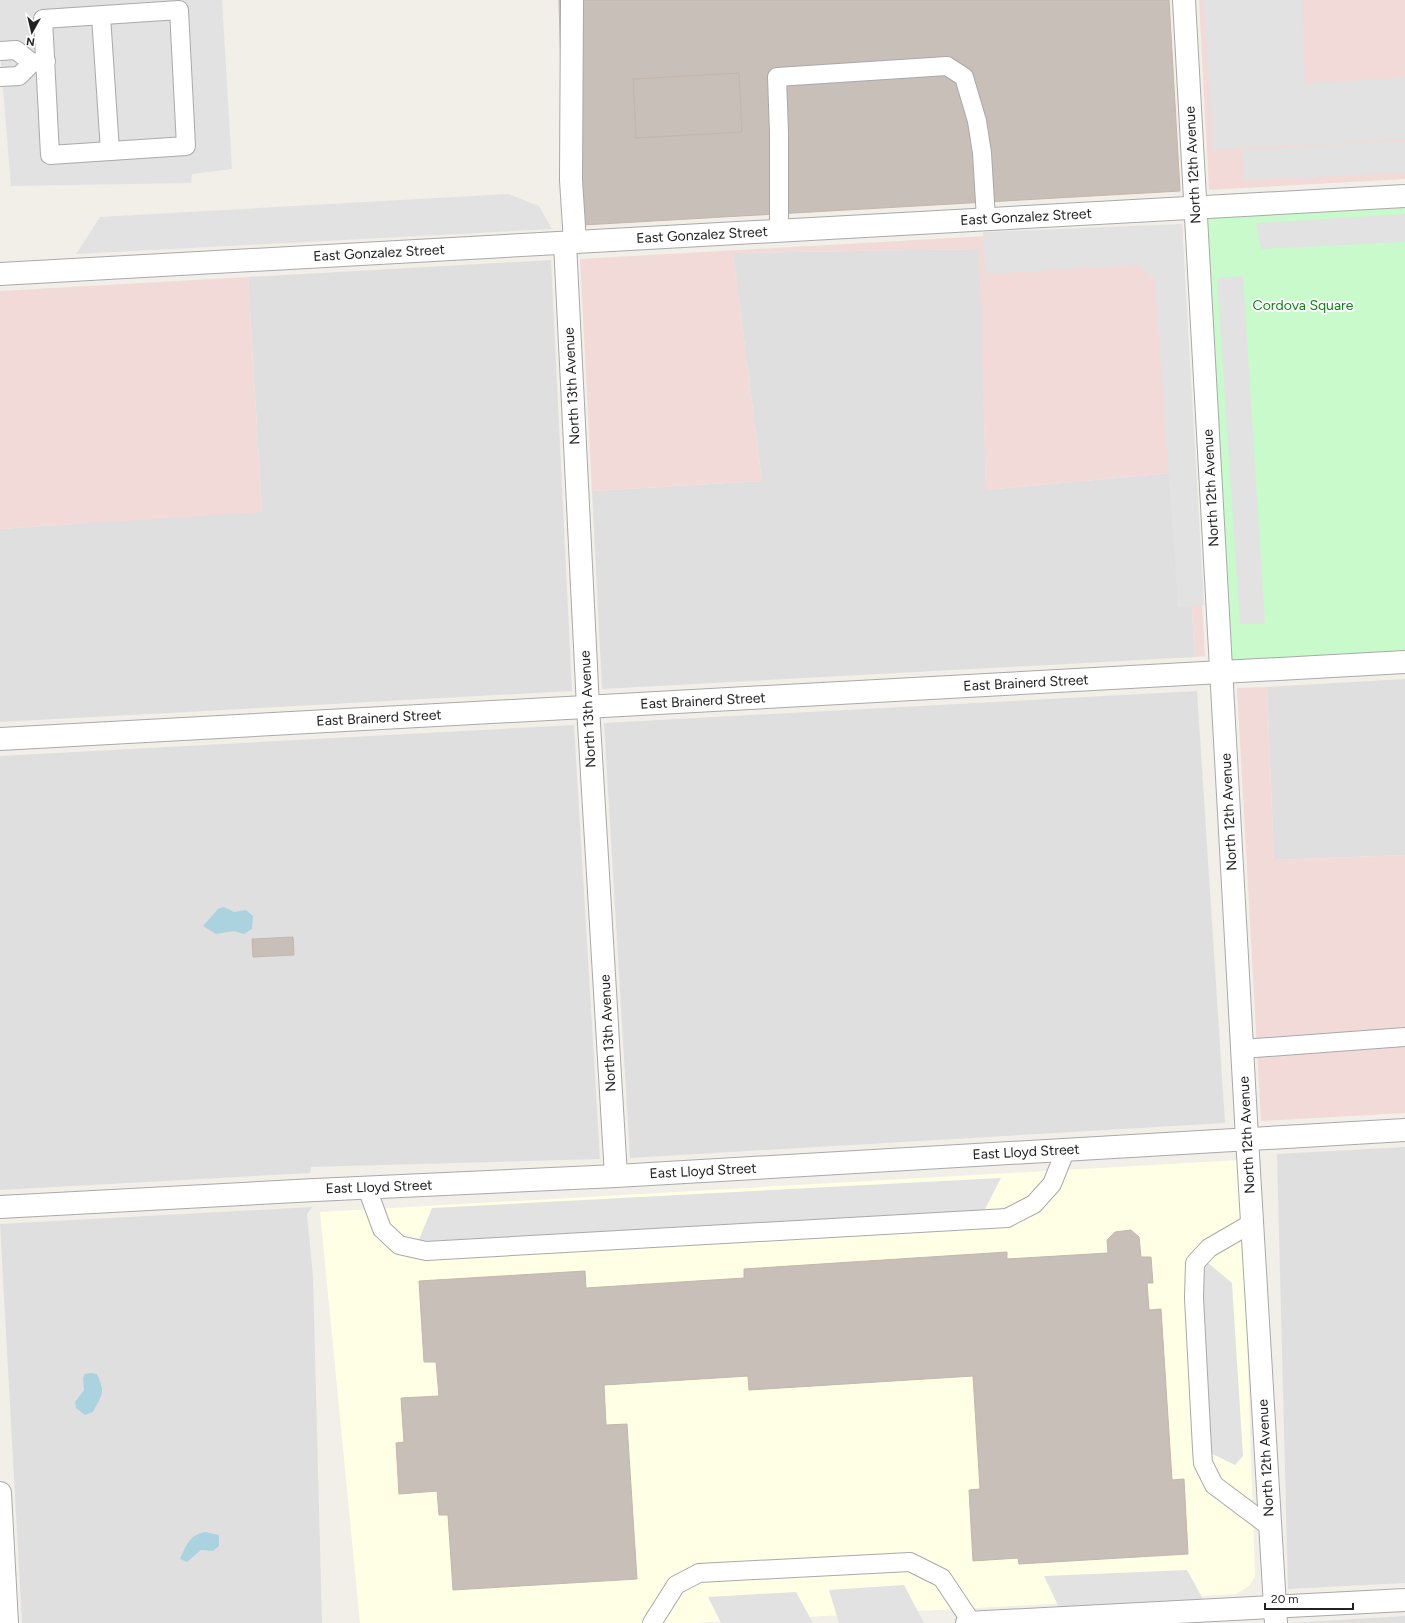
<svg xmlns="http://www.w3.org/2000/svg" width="1405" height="1623" font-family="Figtree,sans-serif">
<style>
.residential{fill:#e0dfdf}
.commercial{fill:#f2dad9}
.education{fill:#ffffe5}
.park{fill:#c8facc}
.parking{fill:#e2e2e2}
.water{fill:#aad3df}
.building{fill:#c7bfb8;stroke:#c4b6ab}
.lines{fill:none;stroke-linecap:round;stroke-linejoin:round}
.service-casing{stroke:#a9a9a9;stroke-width:20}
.minor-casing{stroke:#a9a9a9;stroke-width:24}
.tertiary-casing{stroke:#a9a9a9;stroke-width:24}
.service{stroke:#fff;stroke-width:18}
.minor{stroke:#fff;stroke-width:22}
.tertiary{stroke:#fff;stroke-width:22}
.labels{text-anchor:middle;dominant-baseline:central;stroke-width:4;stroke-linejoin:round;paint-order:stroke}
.street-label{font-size:14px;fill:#222;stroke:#fff}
.park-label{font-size:14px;fill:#0c8416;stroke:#fff}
</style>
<rect width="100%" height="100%" fill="#f2efe9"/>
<g class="residential">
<polygon points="980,249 986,490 1183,472 1195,657 602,689 592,491 762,481 733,253"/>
<polygon points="551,260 572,691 0,722 0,529 262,511 248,277"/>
<polygon points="1405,679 1405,855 1274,860 1267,687"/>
<polygon points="1197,691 1225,1123 630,1158 604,723"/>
<polygon points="574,725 600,1159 311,1167 310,1173 0,1190 0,756"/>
<polygon points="1405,1147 1405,1583 1288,1589 1277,1154"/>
<polygon points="312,1207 307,1214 313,1277 322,1623 22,1623 0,1224"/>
<polygon points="1405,1616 1405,1623 1290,1623"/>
</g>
<g class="commercial">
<polygon points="1199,0 1405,0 1405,179 1209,190"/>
<polygon points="1182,225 1205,656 1195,657 1183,472 986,490 979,249 733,253 762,481 592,491 580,259"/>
<polygon points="248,277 262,512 0,529 0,291"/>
<polygon points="1267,687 1274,860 1405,855 1405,1113 1261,1121 1237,688"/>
</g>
<polygon class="education" points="1241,1160 1255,1577 1249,1586 1236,1594 693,1623 360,1623 320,1212"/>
<polygon class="park" points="1405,196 1405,662 1221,672 1196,208"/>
<g class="parking">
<polygon points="0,0 222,0 232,169 192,174 191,183 11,186 0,52"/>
<polygon points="1204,0 1302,0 1305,83 1405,78 1405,139 1213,150"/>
<polygon points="1405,141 1405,173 1244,180 1242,150"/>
<polygon points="508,194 539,206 552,229 76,254 100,217"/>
<polygon points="1405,214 1405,242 1261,249 1256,223"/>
<polygon points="1182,224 1204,605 1178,607 1155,280 1138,265 986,274 983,232"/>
<polygon points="1243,276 1265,624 1240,624 1217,278"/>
<polygon points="1001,1178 980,1219 415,1249 432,1208"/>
<polygon points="1201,1257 1232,1283 1243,1456 1235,1465 1202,1449"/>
<polygon points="1187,1570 1209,1610 1064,1618 1044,1576"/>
<polygon points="904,1585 924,1623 839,1623 829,1590"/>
<polygon points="796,1592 813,1623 721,1623 708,1597"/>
</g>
<g class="water">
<polygon points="224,907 234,912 246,910 253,916 252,929 244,934 234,931 216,934 203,926 218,909"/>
<path d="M91 1373 97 1374C106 1394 102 1394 93 1412L85 1415 76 1408 75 1402 84 1390 83 1378 85 1374Z"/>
<path d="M205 1532 219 1535V1546L213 1551 201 1550 187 1562 180 1559C186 1546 189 1535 205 1532Z"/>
</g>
<g class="building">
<polygon points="559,0 1169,0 1180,191 565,226"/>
<polygon points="739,73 742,132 636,138 633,79"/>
<polygon points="293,937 294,955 253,957 252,939"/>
<polygon points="1131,1230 1139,1237 1141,1257 1151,1257 1153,1283 1147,1283 1149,1310 1161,1309 1172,1480 1184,1479 1188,1554 1019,1564 1018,1558 973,1561 969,1490 980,1489 973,1376 749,1390 748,1376 604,1385 606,1425 627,1424 637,1579 453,1590 448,1515 439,1515 437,1491 399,1494 396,1443 404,1442 401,1398 439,1396 436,1362 424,1362 419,1281 585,1271 586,1288 744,1278 744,1269 1007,1252 1007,1259 1108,1253 1107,1240 1115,1232"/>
</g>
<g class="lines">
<defs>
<g id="service">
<polygon points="179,10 186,146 50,155 43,19"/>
<polyline points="101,16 110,151"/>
<polyline points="0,51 16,50 32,63"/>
<polyline points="0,77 19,76 32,63 46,61"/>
<polyline points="779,231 779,133 777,77 947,66 964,77 977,121 982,153 986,219"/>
<polyline points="1242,1049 1405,1037"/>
<polyline points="367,1188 382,1229 399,1245 426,1251 1007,1218 1034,1204 1052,1184 1066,1149"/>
<polyline points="1252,1223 1209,1248 1195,1263 1194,1298 1202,1449 1203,1463 1214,1485 1270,1527"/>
<polyline points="652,1623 676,1585 699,1573 910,1562 942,1578 972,1623"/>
</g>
<g id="minor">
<polyline points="572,0 571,180 575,242"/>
<polyline points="565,243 588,707 616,1176"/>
<polyline points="0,274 1405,196"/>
<polyline points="0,739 1405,662"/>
<polyline points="0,1207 315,1190 616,1176 1405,1130"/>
<polyline points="0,1493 7,1623"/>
<polyline points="967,1623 1405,1600"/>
</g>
<polyline id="tertiary" points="1184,0 1247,1138 1276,1623"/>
</defs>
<use href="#service" class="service-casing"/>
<use href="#minor" class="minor-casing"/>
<use href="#tertiary" class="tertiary-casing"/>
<use href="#service" class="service"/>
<use href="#minor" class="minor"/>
<use href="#tertiary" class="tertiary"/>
</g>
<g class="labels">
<g class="street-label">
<text transform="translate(1193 165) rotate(-93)">North 12th Avenue</text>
<text transform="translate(1026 217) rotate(-3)">East Gonzalez Street</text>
<text transform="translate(702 235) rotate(-3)">East Gonzalez Street</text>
<text transform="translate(379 253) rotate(-3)">East Gonzalez Street</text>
<text transform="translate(572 386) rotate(-93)">North 13th Avenue</text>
<text transform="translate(1211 488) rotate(-93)">North 12th Avenue</text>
<text transform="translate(1026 683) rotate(-3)">East Brainerd Street</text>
<text transform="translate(703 701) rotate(-3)">East Brainerd Street</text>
<text transform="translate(588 709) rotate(-93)">North 13th Avenue</text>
<text transform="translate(379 718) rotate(-3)">East Brainerd Street</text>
<text transform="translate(1229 812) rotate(-93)">North 12th Avenue</text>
<text transform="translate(608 1033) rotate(-93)">North 13th Avenue</text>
<text transform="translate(1247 1135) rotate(-93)">North 12th Avenue</text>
<text transform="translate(1026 1152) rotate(-3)">East Lloyd Street</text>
<text transform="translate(703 1171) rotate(-3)">East Lloyd Street</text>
<text transform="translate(379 1187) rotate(-2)">East Lloyd Street</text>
<text transform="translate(1266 1458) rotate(-93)">North 12th Avenue</text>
</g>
<g class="park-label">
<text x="1303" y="305">Cordova Square</text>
</g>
</g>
<g transform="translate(32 32) rotate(188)" stroke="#ffffff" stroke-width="3" paint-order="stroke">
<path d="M0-3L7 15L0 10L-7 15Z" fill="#222222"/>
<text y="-6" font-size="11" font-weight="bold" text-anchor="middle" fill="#222222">N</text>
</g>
<path d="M1265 1603v6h88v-6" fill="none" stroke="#222222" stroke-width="2"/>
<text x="1271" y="1603" font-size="12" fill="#222222" stroke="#ffffff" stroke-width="3" paint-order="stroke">20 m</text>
</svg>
